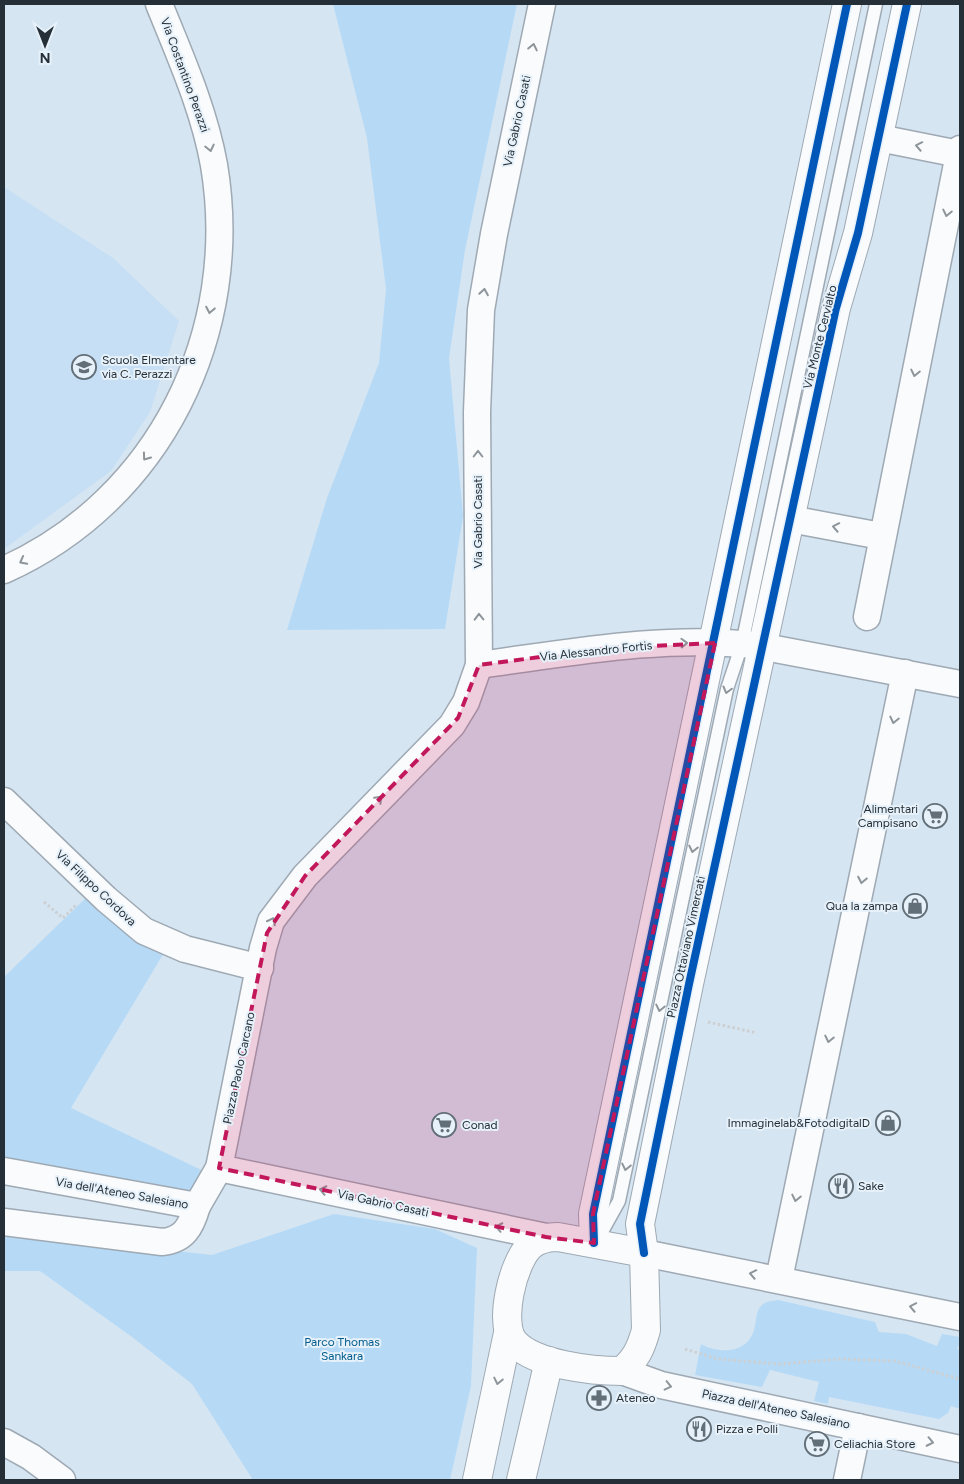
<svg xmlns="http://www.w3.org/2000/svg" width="964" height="1484" font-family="Figtree,sans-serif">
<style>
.built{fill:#c6dff4}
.green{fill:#b6daf6}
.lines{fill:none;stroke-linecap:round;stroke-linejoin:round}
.service-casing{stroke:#9ea9b3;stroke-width:15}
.minor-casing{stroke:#9ea9b3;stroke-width:29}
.tertiary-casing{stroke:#9ea9b3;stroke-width:30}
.path{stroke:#ccd0d3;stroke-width:3;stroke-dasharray:2.5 2.5;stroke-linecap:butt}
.service{stroke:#f9fbfd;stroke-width:12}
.minor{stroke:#f9fbfd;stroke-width:26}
.tertiary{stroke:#f9fbfd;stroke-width:28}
.cycleway-casing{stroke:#e6f1fa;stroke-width:11}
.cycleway{stroke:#0057b8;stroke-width:8}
.oneway{stroke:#8e959a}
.marked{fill:#c2185b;fill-opacity:0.2;stroke:#c2185b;stroke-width:4;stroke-dasharray:10 6;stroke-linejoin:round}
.labels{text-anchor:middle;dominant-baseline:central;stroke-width:4;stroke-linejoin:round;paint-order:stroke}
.street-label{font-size:12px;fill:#242f37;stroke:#e6f1fa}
.poi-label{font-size:12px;fill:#242f37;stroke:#e6f1fa;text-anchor:start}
.park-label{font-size:12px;fill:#005b8c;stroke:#e6f1fa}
</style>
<rect width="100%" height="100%" fill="#d6e5f2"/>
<polygon class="built" points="4,187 113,258 179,321 150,412 111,471 4,549"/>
<g class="green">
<polygon points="333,4 517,4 465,250 449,358 463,516 445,629 287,630 327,498 379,363 386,289 367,138"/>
<polygon points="90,894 165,951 71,1108 210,1174 195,1200 4,1164 4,977"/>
<polygon points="334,1214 435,1229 477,1248 471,1386 450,1480 253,1480 192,1384 132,1337 40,1271 4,1271 4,1232 212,1255"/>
<path d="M778 1300 875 1322 879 1332 906 1334 937 1346 942 1334 960 1337V1344L957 1349 960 1350V1409L951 1406 948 1413 939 1419 829 1397 828 1404 814 1401 819 1382 770 1370 762 1387 695 1375 701 1344C719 1354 747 1354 754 1330 757 1321 755 1310 763 1304 767 1301 773 1301 778 1300Z"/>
</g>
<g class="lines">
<defs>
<polyline id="service" points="599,1237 619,1201 727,689 742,644 876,4"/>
<g id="minor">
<polyline points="879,138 959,154"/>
<polyline points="790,519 881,536"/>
<path d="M4 570C160 500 242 332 214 165 204 109 180 56 159 4"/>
<polyline points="867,617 960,149"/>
<path d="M479 665C569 653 662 635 754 645L960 684"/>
<polyline points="4,801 106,899 144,931 185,949 260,968"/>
<polyline points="219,1168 546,1237"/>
<polyline points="4,1171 197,1206 219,1168 263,948 271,921 305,876 452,725 466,702 479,665 477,412 481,310 494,234 542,4"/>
<path d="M4 1222 162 1242C184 1240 191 1227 197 1206"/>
<polyline points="644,1253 960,1317"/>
<polyline points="779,1279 905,673"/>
<polyline points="622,1371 661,1385 960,1449"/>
<polyline points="4,1442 31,1457 62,1480"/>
<polyline points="847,1480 858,1427"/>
</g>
<g id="tertiary">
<polyline points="594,1243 593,1214 847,4"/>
<path d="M644 1253 558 1237C548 1237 538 1239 530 1246 513 1262 498 1323 514 1342 534 1365 593 1371 622 1371 636 1359 641 1348 646 1330L644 1253 640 1224 689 984 836 308 858 233 907 4"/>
<polyline points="477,1480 508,1333"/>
<polyline points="521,1480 549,1361"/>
</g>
</defs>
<use href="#service" class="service-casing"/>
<use href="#minor" class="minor-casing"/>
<use href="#tertiary" class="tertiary-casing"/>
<g class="path">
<polyline points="44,902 63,918 76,905"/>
<polyline points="708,1022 757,1033"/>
<polyline points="685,1349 718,1359 779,1364 841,1359 895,1361 960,1379"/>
</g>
<use href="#service" class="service"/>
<use href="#minor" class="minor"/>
<use href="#tertiary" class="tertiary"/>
<defs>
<g id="cycleway">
<polyline points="594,1243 593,1214 847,4"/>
<polyline points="644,1253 640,1224 689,984 836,308 858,233 907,4"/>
</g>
</defs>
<use href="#cycleway" class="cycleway-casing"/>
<use href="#cycleway" class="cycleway"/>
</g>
<defs><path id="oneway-chevron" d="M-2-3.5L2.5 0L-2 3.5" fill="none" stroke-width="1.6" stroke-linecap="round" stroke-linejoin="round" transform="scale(1.25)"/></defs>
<g class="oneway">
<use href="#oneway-chevron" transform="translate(533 47) rotate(-78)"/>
<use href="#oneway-chevron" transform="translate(919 146) rotate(-169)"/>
<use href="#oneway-chevron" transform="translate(210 148) rotate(77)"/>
<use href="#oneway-chevron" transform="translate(947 213) rotate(102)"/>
<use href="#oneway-chevron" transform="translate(484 292) rotate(-81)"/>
<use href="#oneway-chevron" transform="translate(210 310) rotate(101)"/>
<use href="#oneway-chevron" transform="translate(915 373) rotate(102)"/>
<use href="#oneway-chevron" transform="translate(478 454) rotate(-90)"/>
<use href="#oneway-chevron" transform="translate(146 457) rotate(126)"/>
<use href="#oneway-chevron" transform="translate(836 527) rotate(-169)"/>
<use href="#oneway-chevron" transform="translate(23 561) rotate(152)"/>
<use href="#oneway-chevron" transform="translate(479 617) rotate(-91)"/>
<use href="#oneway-chevron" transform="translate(684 643) rotate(-2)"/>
<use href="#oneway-chevron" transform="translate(727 690) rotate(105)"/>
<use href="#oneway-chevron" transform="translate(894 720) rotate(103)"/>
<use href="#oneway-chevron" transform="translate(379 799) rotate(-46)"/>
<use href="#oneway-chevron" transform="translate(693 849) rotate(102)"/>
<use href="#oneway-chevron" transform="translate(862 880) rotate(101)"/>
<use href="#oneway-chevron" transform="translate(272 921) rotate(-63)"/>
<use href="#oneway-chevron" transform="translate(660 1008) rotate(102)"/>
<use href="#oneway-chevron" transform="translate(829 1039) rotate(102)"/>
<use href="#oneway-chevron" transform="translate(626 1167) rotate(102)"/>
<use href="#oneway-chevron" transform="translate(323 1190) rotate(-168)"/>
<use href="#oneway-chevron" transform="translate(796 1198) rotate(102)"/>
<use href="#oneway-chevron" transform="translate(499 1227) rotate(-168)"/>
<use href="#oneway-chevron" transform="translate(753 1274) rotate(-169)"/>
<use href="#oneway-chevron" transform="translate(913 1307) rotate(-169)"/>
<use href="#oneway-chevron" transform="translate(498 1381) rotate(102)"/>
<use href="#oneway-chevron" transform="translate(668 1386) rotate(13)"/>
<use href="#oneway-chevron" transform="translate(930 1442) rotate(12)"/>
</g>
<path class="marked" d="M715 643 593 1214 594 1243 546 1237 219 1168 267 933 305 876 458 718 479 665 609 648Z"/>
<defs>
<symbol id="school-ring" viewBox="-11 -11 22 22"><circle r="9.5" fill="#e6f1fa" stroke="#626f78" stroke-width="1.5"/><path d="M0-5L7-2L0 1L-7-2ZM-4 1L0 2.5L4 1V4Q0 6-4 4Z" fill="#626f78"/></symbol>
<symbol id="supermarket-ring" viewBox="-11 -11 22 22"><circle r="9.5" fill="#e6f1fa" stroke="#626f78" stroke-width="1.5"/><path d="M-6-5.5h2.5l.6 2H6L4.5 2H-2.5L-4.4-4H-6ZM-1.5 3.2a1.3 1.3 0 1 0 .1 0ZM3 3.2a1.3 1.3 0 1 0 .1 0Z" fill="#626f78"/></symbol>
<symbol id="shop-ring" viewBox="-11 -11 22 22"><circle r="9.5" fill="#e6f1fa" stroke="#626f78" stroke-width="1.5"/><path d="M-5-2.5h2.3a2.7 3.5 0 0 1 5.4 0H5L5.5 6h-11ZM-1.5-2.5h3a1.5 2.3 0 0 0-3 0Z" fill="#626f78"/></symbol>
<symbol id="restaurant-ring" viewBox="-11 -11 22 22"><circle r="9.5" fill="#e6f1fa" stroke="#626f78" stroke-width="1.5"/><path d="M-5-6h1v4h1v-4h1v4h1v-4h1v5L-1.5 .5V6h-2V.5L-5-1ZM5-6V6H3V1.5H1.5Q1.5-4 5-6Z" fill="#626f78"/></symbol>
<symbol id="pharmacy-ring" viewBox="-11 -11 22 22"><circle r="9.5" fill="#e6f1fa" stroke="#626f78" stroke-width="1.5"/><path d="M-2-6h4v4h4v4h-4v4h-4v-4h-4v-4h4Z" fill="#626f78"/></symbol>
</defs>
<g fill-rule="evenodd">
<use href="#school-ring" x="70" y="353" width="28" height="28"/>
<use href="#supermarket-ring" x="921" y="802" width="28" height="28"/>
<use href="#shop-ring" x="901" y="892" width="28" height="28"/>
<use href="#shop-ring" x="874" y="1109" width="28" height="28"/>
<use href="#supermarket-ring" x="430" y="1111" width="28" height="28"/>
<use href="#restaurant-ring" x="827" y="1172" width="28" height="28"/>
<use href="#pharmacy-ring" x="585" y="1384" width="28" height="28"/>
<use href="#restaurant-ring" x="685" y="1415" width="28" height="28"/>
<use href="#supermarket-ring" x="803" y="1430" width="28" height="28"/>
</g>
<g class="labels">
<g class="street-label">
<text transform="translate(185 75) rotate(70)">Via Costantino Perazzi</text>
<text transform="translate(517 121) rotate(-78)">Via Gabrio Casati</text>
<text transform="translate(820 337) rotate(-76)">Via Monte Cervialto</text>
<text transform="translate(478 522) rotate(-90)">Via Gabrio Casati</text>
<text transform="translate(596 651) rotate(-6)">Via Alessandro Fortis</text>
<text transform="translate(96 888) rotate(43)">Via Filippo Cordova</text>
<text transform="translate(686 947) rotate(-78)">Piazza Ottaviano Vimercati</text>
<text transform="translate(239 1068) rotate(-78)">Piazza Paolo Carcano</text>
<text transform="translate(122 1193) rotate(10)">Via dell'Ateneo Salesiano</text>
<text transform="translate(383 1203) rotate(12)">Via Gabrio Casati</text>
<text transform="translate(776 1409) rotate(12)">Piazza dell'Ateneo Salesiano</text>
</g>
<g class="poi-label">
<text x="102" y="360">Scuola Elmentare<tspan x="102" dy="14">via C. Perazzi</tspan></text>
<text x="918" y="809" text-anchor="end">Alimentari<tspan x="918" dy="14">Campisano</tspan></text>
<text x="898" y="906" text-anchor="end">Qua la zampa</text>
<text x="870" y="1123" text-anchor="end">Immaginelab&amp;FotodigitalD</text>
<text x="462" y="1125">Conad</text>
<text x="858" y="1186">Sake</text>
<text x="616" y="1398">Ateneo</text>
<text x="716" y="1429">Pizza e Polli</text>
<text x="834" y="1444">Celiachia Store</text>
</g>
<g class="park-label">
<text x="342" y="1342">Parco Thomas<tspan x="342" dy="14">Sankara</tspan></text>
</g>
</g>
<rect width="964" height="1484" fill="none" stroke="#242f37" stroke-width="10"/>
<g transform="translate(45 45) rotate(180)" stroke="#e6f1fa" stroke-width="4" paint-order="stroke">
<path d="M0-4L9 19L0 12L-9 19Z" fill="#242f37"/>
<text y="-8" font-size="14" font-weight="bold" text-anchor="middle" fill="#242f37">N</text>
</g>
</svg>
